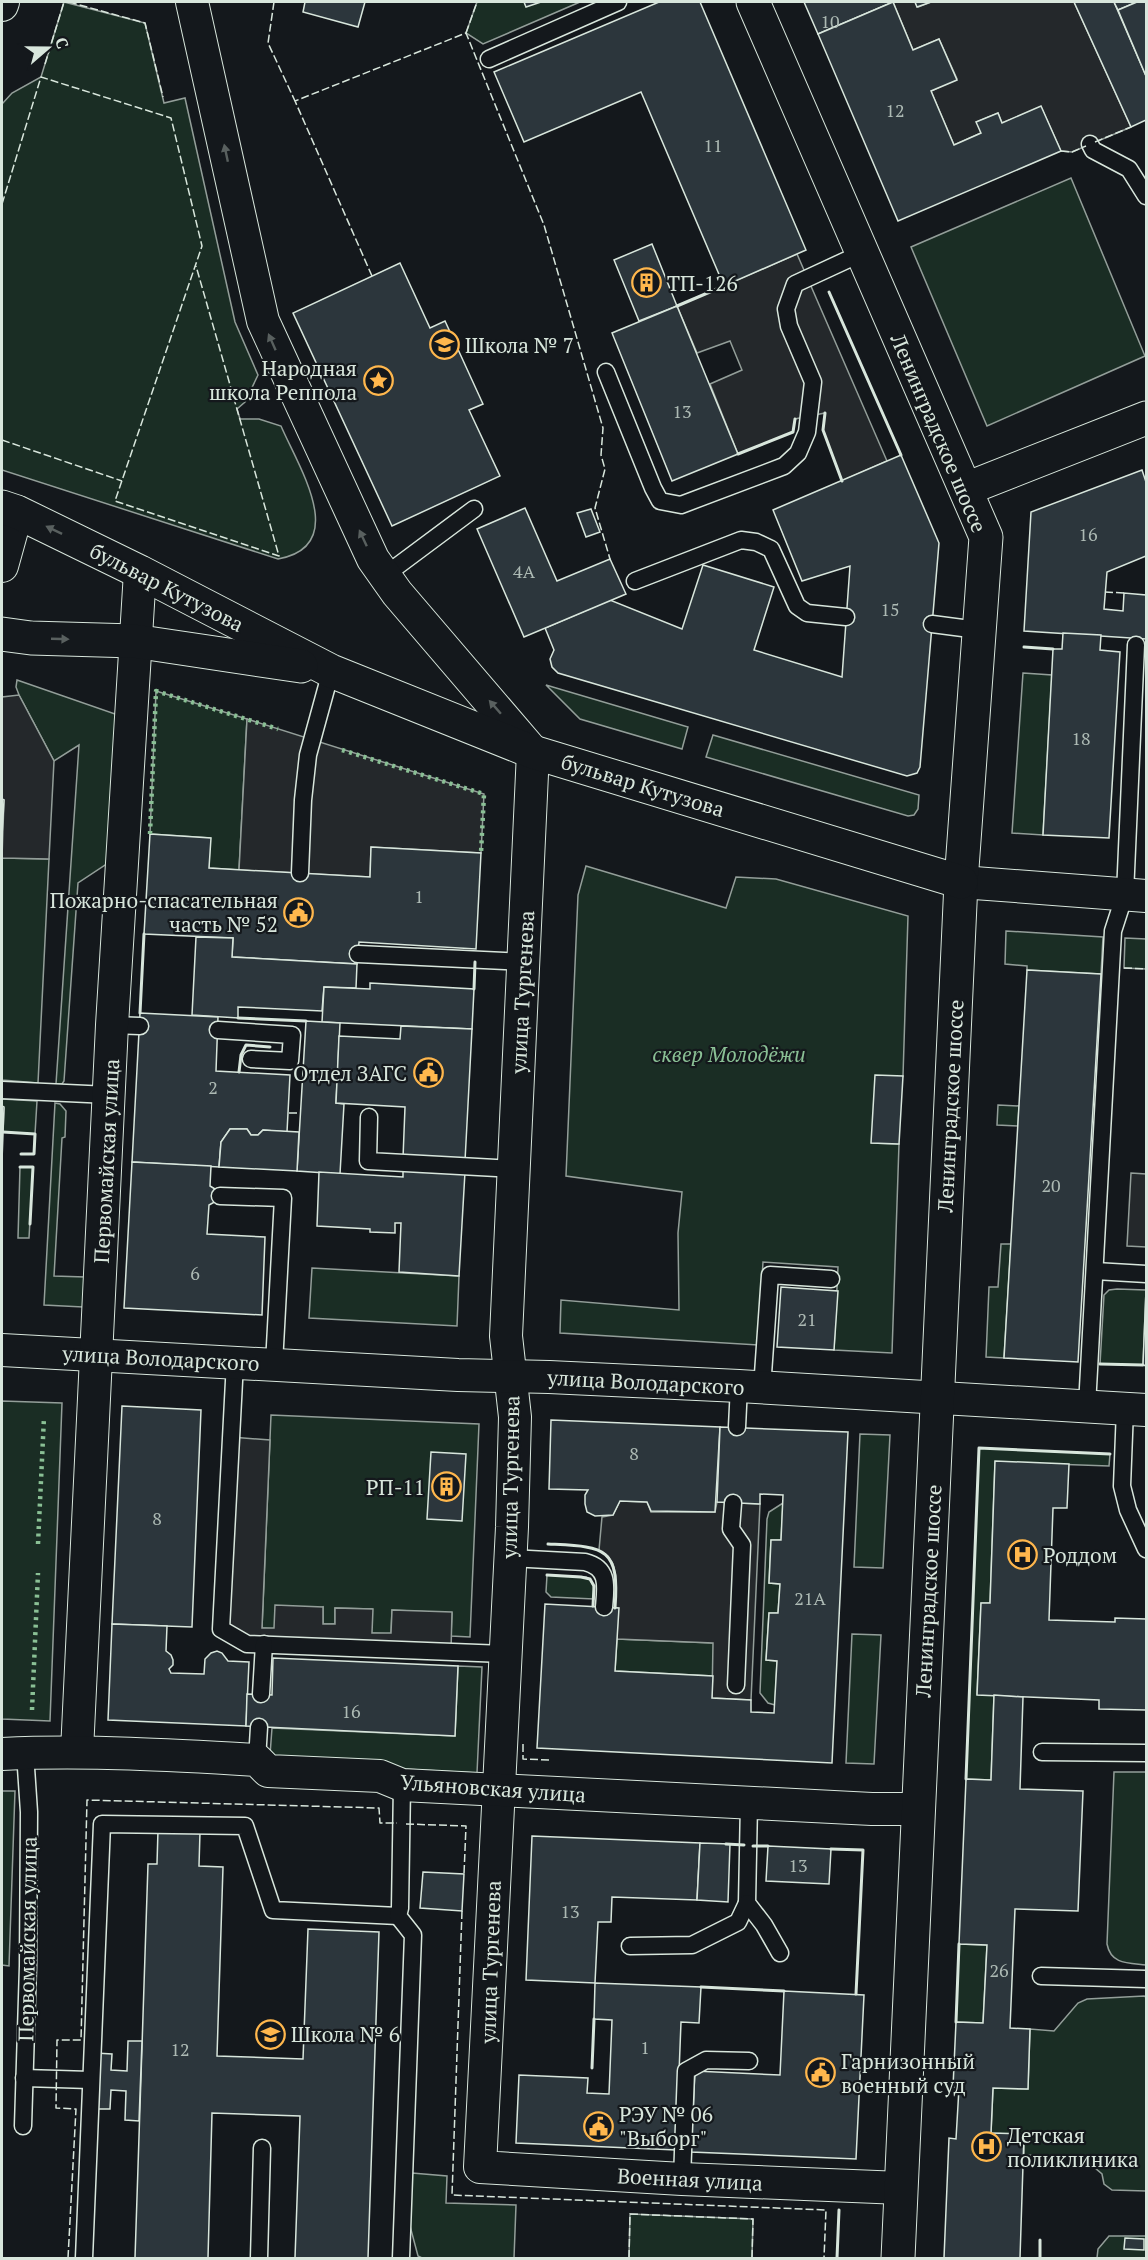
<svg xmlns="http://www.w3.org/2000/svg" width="1148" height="2260" font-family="'PT Serif',serif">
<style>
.green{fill:#1a2d24;stroke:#939e99;stroke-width:1.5}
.parking{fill:#24282b;stroke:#939e99;stroke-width:1.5}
.building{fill:#2c363c;stroke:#d8e6dc;stroke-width:1.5}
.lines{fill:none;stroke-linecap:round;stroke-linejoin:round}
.lane-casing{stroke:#d8e6dc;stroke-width:19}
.street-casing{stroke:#d8e6dc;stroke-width:34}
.secondary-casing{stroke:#d8e6dc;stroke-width:35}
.lane{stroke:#14181c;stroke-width:16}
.street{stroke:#14181c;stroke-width:32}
.secondary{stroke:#14181c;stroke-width:33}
.hedge{stroke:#8ac095;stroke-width:4.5;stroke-dasharray:3 4.5;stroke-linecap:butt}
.fence{stroke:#d8e6dc;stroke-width:1.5;stroke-dasharray:8 3;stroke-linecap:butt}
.wall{stroke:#d8e6dc;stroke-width:3}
.oneway{fill:#59605f}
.labels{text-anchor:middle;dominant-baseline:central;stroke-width:4.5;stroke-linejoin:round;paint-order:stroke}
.number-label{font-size:18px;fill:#adbab4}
.poi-label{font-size:21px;fill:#d8e6dc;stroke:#14181c;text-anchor:start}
.street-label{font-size:21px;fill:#d8e6dc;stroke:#14181c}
.park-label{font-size:21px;font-style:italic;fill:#8ac095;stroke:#14181c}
</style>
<rect width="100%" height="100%" fill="#14181c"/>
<g class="green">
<path d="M64 2 145 23 164 103 185 98 235 322 258 375 245 402 237 409 240 419H259L281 426C298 466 351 546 278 559L2 470V104L12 93 41 77Z"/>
<polygon points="477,2 580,2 483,44 466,33"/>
<polygon points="1071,178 1145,356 987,426 911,247"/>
<polygon points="1023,673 1052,675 1043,835 1012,833"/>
<polygon points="17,680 118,715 108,863 78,883 64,1081 62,1084 56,1084 79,745 54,761 19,695 16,687"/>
<polygon points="546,685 688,727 682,749 580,719"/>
<polygon points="156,691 247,719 239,870 209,868 210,838 150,834"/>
<polygon points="713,735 919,795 918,809 914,815 908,816 706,757"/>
<polygon points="2,858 49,859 38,1083 2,1080"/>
<polygon points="586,866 726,908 736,877 776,879 908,916 903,1076 872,1143 899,1144 892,1353 834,1350 838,1267 763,1262 758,1345 560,1333 561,1300 679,1310 678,1233 682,1192 566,1176 578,895"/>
<polygon points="1006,931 1103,937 1101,974 1027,970 1027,966 1005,964"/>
<polygon points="1125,938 1146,939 1146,969 1124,968"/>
<polygon points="2,1099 37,1101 35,1134 3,1132 4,1108 2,1106"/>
<polygon points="55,1103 60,1104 66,1111 65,1137 62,1138 54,1276 85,1277 83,1307 44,1305"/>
<polygon points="998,1105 1019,1106 1018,1126 997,1125"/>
<polygon points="20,1167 33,1167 29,1238 18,1238"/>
<polygon points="1001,1244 1011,1244 1004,1358 986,1357 989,1287 998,1287"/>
<polygon points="312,1268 459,1276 457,1326 309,1318"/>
<polygon points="1117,1289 1146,1290 1143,1365 1100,1364 1104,1295 1109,1290"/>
<polygon points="2,1401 62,1403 50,1721 2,1719"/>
<polygon points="271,1415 479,1424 470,1637 451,1636 452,1613 392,1610 391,1634 371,1633 372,1609 335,1608 335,1624 323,1624 323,1607 275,1629 262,1628"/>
<polygon points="860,1434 890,1435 883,1568 854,1567"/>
<polygon points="979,1448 1110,1454 1109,1466 995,1462 990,1603 981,1603 977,1694 994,1695 991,1780 966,1779"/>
<polygon points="783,1503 781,1540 771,1540 769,1583 780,1584 778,1613 769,1613 766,1660 777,1661 775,1705 768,1703 760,1693 767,1519 769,1512"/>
<path d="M547 1575 586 1577C595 1582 594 1590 594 1599L551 1597 546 1592Z"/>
<polygon points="852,1634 881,1635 874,1764 846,1763"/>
<polygon points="617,1639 714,1643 713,1676 615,1671"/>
<polygon points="458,1666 482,1667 477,1773 275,1762 270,1755 272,1728 455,1736"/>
<path d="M1114 1772H1146V1965C1129 1963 1111 1965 1107 1944Z"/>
<polygon points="2,1791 15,1791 9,1966 2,1965"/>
<polygon points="959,1944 987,1945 983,2023 956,2022"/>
<polygon points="1144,1996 1146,1997 1146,2191 1112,2190 1104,2184 1102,2174 1082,2157 1024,2155 1024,2135 991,2133 993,2088 1028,2089 1030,2029 1054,2031 1078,2003 1087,1999"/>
<polygon points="412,2173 447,2176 446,2203 516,2205 514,2258 422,2258 418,2256 410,2226"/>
<polygon points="630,2214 753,2219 752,2258 629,2258"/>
<polygon points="1109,2236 1146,2236 1146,2258 1097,2258 1098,2249"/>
</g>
<g class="parking">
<polygon points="893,2 915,2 918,7 931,2 1074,2 1131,127 1072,152 1061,151 1041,107 1002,123 998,113 977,122 981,133 954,145 931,91 957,79 939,39 913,50"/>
<polygon points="797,254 887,461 842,481 823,430 825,413 795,419 793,432 738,454 710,384 742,370 730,341 697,353 677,306"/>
<polygon points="19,695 54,761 49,859 2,858 4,800 2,799 2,697"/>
<polygon points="247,719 484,794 481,853 371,847 370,877 239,870"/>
<polygon points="1131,1173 1146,1174 1146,1247 1127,1246"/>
<polygon points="231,1437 270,1440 262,1628 274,1628 275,1605 323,1607 323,1624 335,1624 335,1608 373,1609 372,1633 391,1633 392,1610 452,1612 451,1651 247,1644 221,1629"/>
<polygon points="620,1501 647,1502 651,1512 715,1512 717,1502 760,1504 751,1700 712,1698 713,1643 617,1639 618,1608 615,1608 616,1576 613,1564 608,1556 599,1550 602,1517 613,1515"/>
</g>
<g class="building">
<polygon points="305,2 365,2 358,27 303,12"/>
<polygon points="524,2 541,2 526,7"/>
<polygon points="659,2 700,2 806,250 724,286 641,92 524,142 494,72"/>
<polygon points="804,2 893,2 818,34"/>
<polygon points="893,2 913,50 939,39 957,80 931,91 954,145 981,133 976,122 998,113 1002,123 1041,106 1061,151 898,221 818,34"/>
<polygon points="915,2 931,2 917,7"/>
<polygon points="1074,2 1114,2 1146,76 1146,120 1131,127"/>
<polygon points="1114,2 1137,2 1118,10"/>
<polygon points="1137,2 1146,2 1146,76 1118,10"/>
<polygon points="652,244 677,306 639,321 614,260"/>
<polygon points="400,263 430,328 445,321 483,404 469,410 500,476 392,526 293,313"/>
<polygon points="677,306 738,454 672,481 612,333"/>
<polygon points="901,455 939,543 920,767 917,773 907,776 558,673 552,667 550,659 554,650 545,628 610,600 682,629 703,565 774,587 754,650 842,677 850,566 802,581 773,510"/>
<polygon points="1142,470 1146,482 1146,556 1107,572 1104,609 1123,611 1124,593 1146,595 1146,639 1024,631 1031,512"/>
<polygon points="525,508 557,581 610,559 626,594 524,637 477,529"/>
<polygon points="591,509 600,532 586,537 577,513"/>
<polygon points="1063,633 1101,635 1100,650 1120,652 1109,838 1043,835 1053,649 1062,649"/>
<polygon points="2,799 4,800 2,836"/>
<polygon points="150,834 211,838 209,868 370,877 371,847 481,853 476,949 359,942 357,964 232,957 233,938 144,934"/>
<polygon points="196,937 233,938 232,957 357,964 356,988 324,987 322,1011 238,1007 238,1018 192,1015"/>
<polygon points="1027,970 1101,974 1078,1362 1004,1358"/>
<polygon points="370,983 474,989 472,1029 322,1022 324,987 370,989"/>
<polygon points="140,1013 218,1017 216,1071 290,1075 287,1132 263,1130 258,1135 251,1135 247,1129 230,1129 221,1142 219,1167 132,1162"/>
<polygon points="306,1021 340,1023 336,1103 344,1104 340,1174 297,1171"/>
<polygon points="401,1026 472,1029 465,1161 403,1158 405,1107 336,1103 339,1036 400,1039"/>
<polygon points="875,1075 903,1076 899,1144 871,1143"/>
<polygon points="2,1106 4,1107 2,1161"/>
<polygon points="230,1129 247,1129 251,1135 258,1135 263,1130 299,1132 297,1171 219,1167 221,1142"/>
<polygon points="132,1162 211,1166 210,1186 220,1192 220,1199 209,1205 207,1234 265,1237 262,1315 124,1308"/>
<polygon points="403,1169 465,1172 459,1276 399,1272 401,1223 395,1223 395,1233 370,1232 370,1229 317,1226 319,1172 403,1177"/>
<polygon points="781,1287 838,1291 834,1350 777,1347"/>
<polygon points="1146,1290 1146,1366 1143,1365"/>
<polygon points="122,1406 201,1410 192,1627 112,1624"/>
<polygon points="551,1420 720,1427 715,1512 651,1511 647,1502 620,1501 613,1515 595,1516 587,1512 585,1504 585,1495 588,1490 549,1489"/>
<polygon points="720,1427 848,1432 832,1763 537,1748 545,1604 619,1608 615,1671 713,1676 712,1698 751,1700 751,1712 774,1713 777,1661 766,1660 769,1613 778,1613 780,1584 769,1583 771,1540 781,1540 783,1495 760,1494 760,1504 717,1502"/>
<polygon points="431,1452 466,1454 462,1521 427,1519"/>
<polygon points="995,1461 1069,1464 1067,1508 1053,1508 1049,1620 1115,1622 1115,1618 1146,1619 1146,1710 1099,1709 1099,1700 977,1695 981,1603 990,1603"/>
<polygon points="112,1624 167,1626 166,1651 171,1655 173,1660 173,1665 169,1669 171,1673 204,1674 205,1659 211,1653 217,1651 222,1653 228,1661 249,1662 246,1726 108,1720"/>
<polygon points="273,1658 458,1666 455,1736 246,1726 247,1694 272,1695"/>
<polygon points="994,1695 1023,1697 1020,1789 1083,1791 1078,1911 1015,1909 1010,2028 1030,2029 1028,2089 993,2088 991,2133 1024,2134 1020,2258 944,2258 949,2138 956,2139 959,2088 953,2087 956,2022 983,2023 987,1945 959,1944 966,1779 991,1780"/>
<polygon points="158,1830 200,1832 199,1866 223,1867 217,2056 303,2059 308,1929 379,1932 368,2258 295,2258 300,2116 212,2113 208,2258 135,2258 148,1864 157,1864"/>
<polygon points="532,1836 700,1843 697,1900 612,1897 611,1922 598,1922 595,1983 526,1980"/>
<polygon points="700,1843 730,1844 728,1902 697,1900"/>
<polygon points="768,1846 831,1849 829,1884 766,1881"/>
<polygon points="423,1872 464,1874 462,1911 420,1908"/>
<polygon points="595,1983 701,1987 699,2023 681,2022 676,2150 516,2143 519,2075 588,2078 587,2093 609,2094 612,2020 594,2019"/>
<polygon points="784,1991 864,1995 856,2159 691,2152 695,2071 780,2075"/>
<polygon points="128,2041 142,2041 139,2121 125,2120 126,2091 111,2090 110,2109 95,2109 96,2053 112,2054 111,2070 127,2071"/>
<polygon points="1125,2238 1144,2239 1144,2250 1124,2249"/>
</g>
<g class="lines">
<defs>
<g id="lane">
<polyline points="489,59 618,2"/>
<polyline points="1090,144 1093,150 1129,169 1146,196"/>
<polyline points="606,372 653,488 660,501 681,505 784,466 798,453 807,432 813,382 789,326 786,309 795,284 862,253"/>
<polyline points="384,576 474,509"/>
<polyline points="635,581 741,540 756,542 771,549 797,606 807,613 846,617"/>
<polyline points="932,624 978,630"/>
<polyline points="300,873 303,800 308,755 331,671"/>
<polyline points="358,954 524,962"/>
<polyline points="112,1025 140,1026"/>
<polyline points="218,1030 292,1035 290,1061 251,1059"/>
<polyline points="2,1090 109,1095"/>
<polyline points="369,1117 368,1161 514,1169"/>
<polyline points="220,1196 283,1198 274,1364"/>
<polyline points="1095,1271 1146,1274"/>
<polyline points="235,1362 221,1629 247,1644 504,1654"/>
<polyline points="762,1388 770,1275 831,1279"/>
<polyline points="1087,1406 1113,931 1125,894 1136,645"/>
<polyline points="1125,1409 1122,1486 1128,1510 1146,1549"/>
<polyline points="737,1427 739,1386"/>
<polyline points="733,1503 731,1529 742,1545 736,1685"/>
<path d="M510 1558 585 1562C609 1568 606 1586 604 1607"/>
<polyline points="261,1694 264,1644"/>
<polyline points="1042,1752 1146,1753"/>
<polyline points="257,1760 259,1727"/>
<polyline points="749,1803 747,1903 764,1925 780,1953"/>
<polyline points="630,1946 692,1945 738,1922 747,1903"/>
<polyline points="1041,1976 1146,1979"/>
<polyline points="24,2078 90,2080"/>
<polyline points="23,2126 28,1966 29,1812 25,1753"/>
<polyline points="682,2179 686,2071 706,2060 749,2061"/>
<polyline points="84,2258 102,1824 245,1826 273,1910 398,1916"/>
<polyline points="259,2258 262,2148"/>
<polyline points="401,2258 413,1935 398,1916 400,1908 402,1785"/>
</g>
<g id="street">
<polyline points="192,2 263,321 373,559 397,593 533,752 506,1336 515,1417 512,1527 480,2167 682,2179 901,2188"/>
<polyline points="2,5 3,2"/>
<polyline points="2,566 17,512"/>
<polyline points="961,882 1146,896"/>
<polyline points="2,1350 458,1375 549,1377 739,1386 1146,1410"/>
<polyline points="77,1751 112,1025 140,572"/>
<path d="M2 1754C87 1750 172 1755 257 1760L268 1771 380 1776 402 1785 872 1809H918"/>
</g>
<g id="secondary">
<polyline points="753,2 986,537 961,882 898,2258"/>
<polyline points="966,489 1146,418"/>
<polyline points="2,507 17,512 140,572 331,671 533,752 961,882"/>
<polyline points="2,634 31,638 134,641 301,666"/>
</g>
</defs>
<use href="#lane" class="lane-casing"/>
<use href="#street" class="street-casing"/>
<use href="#secondary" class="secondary-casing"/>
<use href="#lane" class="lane"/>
<use href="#street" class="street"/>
<use href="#secondary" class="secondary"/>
<g class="hedge">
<polyline points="342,750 484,794 481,853"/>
<polyline points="150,834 156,691 278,729"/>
<polyline points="38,1544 44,1417"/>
<polyline points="32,1710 38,1573"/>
</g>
<g class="fence">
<polyline points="69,2 145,23 163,97"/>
<polyline points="274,2 268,43 295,101"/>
<polyline points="466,33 477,2"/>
<polyline points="45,64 64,2"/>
<polyline points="1095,142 1131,127"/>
<polyline points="1061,151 1072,152 1086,146"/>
<polyline points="2,204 41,77 171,118 202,246 115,501 279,556 196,266"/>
<polyline points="372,276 295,101 466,33 544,225 603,428 601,455 605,469 595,508 610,559"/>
<polyline points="2,440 122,481"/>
<polyline points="1105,592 1124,593"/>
<polyline points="1124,968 1146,969"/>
<polyline points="289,1113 301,1113"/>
<polyline points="523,1744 523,1759 549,1760"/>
<polyline points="406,1824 466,1826 464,1874"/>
<polyline points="462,1911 452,2195 826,2210 824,2258"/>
<polyline points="68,2258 76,2109 56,2108 57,2040 81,2040 87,1800 379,1808 380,1823 397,1823"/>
<polyline points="629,2258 630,2214 753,2219 752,2258"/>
</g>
<g class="wall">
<polyline points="829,292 901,455"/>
<polyline points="677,306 724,286"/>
<polyline points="825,413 823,430 842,481"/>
<polyline points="738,454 793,432 795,419"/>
<polyline points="1024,647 1053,649"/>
<polyline points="474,989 475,962"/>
<polyline points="140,1013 144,934"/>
<polyline points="238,1018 306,1021"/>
<polyline points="239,1072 241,1055 246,1045 270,1047"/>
<polyline points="3,1132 35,1134 34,1154 21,1154"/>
<polyline points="20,1167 33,1167 30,1224"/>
<polyline points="1100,1364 1143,1365"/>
<path d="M548 1544C603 1547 620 1545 615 1608"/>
<polyline points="547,1575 581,1577 590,1579 594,1586 593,1606"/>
<polyline points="966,1779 979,1448 1110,1454"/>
<polyline points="726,1844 744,1845"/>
<polyline points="753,1846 768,1846"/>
<polyline points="831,1849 863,1850 856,1994"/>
<polyline points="701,1987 784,1991"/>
<polyline points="956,2022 959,1944"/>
<polyline points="592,2068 594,2019"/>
<polyline points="837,2258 839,2210"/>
<polyline points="1040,2258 1040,2240"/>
</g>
</g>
<defs><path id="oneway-solid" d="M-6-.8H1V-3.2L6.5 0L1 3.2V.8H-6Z" transform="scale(1.5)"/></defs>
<g class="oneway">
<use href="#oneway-solid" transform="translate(226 153) rotate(-102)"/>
<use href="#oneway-solid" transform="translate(272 342) rotate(-114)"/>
<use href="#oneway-solid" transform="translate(54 530) rotate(-154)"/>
<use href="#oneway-solid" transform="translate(363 538) rotate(-115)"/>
<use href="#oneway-solid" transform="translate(60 639) rotate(2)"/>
<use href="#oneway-solid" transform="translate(495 707) rotate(-131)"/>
</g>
<defs>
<symbol id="building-ring" viewBox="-11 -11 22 22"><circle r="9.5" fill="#14181c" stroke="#ffb74d" stroke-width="1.5"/><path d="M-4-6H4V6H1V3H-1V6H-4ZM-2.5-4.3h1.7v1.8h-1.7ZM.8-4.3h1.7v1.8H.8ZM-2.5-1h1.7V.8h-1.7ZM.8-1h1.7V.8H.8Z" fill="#ffb74d"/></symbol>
<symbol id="school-ring" viewBox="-11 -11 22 22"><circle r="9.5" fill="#14181c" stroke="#ffb74d" stroke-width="1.5"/><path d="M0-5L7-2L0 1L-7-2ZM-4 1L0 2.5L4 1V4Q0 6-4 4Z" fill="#ffb74d"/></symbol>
<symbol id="sight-ring" viewBox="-11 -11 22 22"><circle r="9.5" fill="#14181c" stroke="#ffb74d" stroke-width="1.5"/><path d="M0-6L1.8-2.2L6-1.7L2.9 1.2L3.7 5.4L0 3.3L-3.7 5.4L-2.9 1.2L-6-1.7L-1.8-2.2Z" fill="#ffb74d"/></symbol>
<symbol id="civic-ring" viewBox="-11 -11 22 22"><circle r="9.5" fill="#14181c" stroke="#ffb74d" stroke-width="1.5"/><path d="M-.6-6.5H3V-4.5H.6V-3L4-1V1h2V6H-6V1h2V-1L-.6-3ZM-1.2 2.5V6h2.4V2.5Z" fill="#ffb74d"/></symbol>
<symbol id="hospital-ring" viewBox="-11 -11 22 22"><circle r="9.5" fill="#14181c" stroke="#ffb74d" stroke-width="1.5"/><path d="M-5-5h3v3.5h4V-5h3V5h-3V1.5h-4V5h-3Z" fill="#ffb74d"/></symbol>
</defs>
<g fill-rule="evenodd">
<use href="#building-ring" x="630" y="266" width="33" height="33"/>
<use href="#school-ring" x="428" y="328" width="33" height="33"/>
<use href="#sight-ring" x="362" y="364" width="33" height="33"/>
<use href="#civic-ring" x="282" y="896" width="33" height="33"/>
<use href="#civic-ring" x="412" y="1056" width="33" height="33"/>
<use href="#building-ring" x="430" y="1470" width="33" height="33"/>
<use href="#hospital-ring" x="1006" y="1538" width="33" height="33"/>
<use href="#school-ring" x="254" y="2018" width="33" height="33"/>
<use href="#civic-ring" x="804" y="2056" width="33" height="33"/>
<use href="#civic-ring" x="582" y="2110" width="33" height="33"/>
<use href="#hospital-ring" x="970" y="2130" width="33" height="33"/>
</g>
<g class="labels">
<g class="number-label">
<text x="830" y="21">10</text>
<text x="895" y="110">12</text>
<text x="713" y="145">11</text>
<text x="682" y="411">13</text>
<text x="1088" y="534">16</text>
<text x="524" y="571">4А</text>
<text x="890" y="609">15</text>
<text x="1081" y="738">18</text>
<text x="419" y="896">1</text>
<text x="213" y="1087">2</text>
<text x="1051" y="1185">20</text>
<text x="195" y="1273">6</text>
<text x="807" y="1319">21</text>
<text x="634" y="1453">8</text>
<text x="157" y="1518">8</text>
<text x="810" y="1598">21А</text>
<text x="351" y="1711">16</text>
<text x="798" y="1865">13</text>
<text x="570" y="1911">13</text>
<text x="999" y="1970">26</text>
<text x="645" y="2047">1</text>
<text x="180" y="2049">12</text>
</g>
<g class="poi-label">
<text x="667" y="283">ТП-126</text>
<text x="465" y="345">Школа № 7</text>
<text x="357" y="368" text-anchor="end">Народная<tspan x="357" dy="24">школа Реппола</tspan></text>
<text x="278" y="900" text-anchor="end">Пожарно-спасательная<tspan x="278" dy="24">часть № 52</tspan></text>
<text x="407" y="1073" text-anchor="end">Отдел ЗАГС</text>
<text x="425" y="1487" text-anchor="end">РП-11</text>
<text x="1043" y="1555">Роддом</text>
<text x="291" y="2034">Школа № 6</text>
<text x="841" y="2061">Гарнизонный<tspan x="841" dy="24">военный суд</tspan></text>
<text x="619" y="2114">РЭУ № 06<tspan x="619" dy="24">"Выборг"</tspan></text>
<text x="1007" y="2135">Детская<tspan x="1007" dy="24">поликлиника</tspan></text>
</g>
<g class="street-label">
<text transform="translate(939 433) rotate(67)">Ленинградское шоссе</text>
<text transform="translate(167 587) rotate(27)">бульвар Кутузова</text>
<text transform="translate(643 785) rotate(17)">бульвар Кутузова</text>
<text transform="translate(522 992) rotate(-87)">улица Тургенева</text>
<text transform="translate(950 1106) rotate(-87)">Ленинградское шоссе</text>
<text transform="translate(106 1161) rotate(-87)">Первомайская улица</text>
<text transform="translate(161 1358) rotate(3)">улица Володарского</text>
<text transform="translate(646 1382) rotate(3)">улица Володарского</text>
<text transform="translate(510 1477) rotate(-89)">улица Тургенева</text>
<text transform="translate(928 1591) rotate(-87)">Ленинградское шоссе</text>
<text transform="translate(493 1788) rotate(4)">Ульяновская улица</text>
<text transform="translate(27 1939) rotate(-89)">Первомайская улица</text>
<text transform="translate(490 1962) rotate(-88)">улица Тургенева</text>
<text transform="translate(690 2179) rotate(3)">Военная улица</text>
</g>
<g class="park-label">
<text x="729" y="1054">сквер Молодёжи</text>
</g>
</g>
<rect width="1148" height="2260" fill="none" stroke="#d8e6dc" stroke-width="6"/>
<g transform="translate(48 48) rotate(70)" stroke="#14181c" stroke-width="4.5" paint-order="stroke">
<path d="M0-4.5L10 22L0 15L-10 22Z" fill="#d8e6dc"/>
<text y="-9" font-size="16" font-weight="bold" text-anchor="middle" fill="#d8e6dc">С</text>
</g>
</svg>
